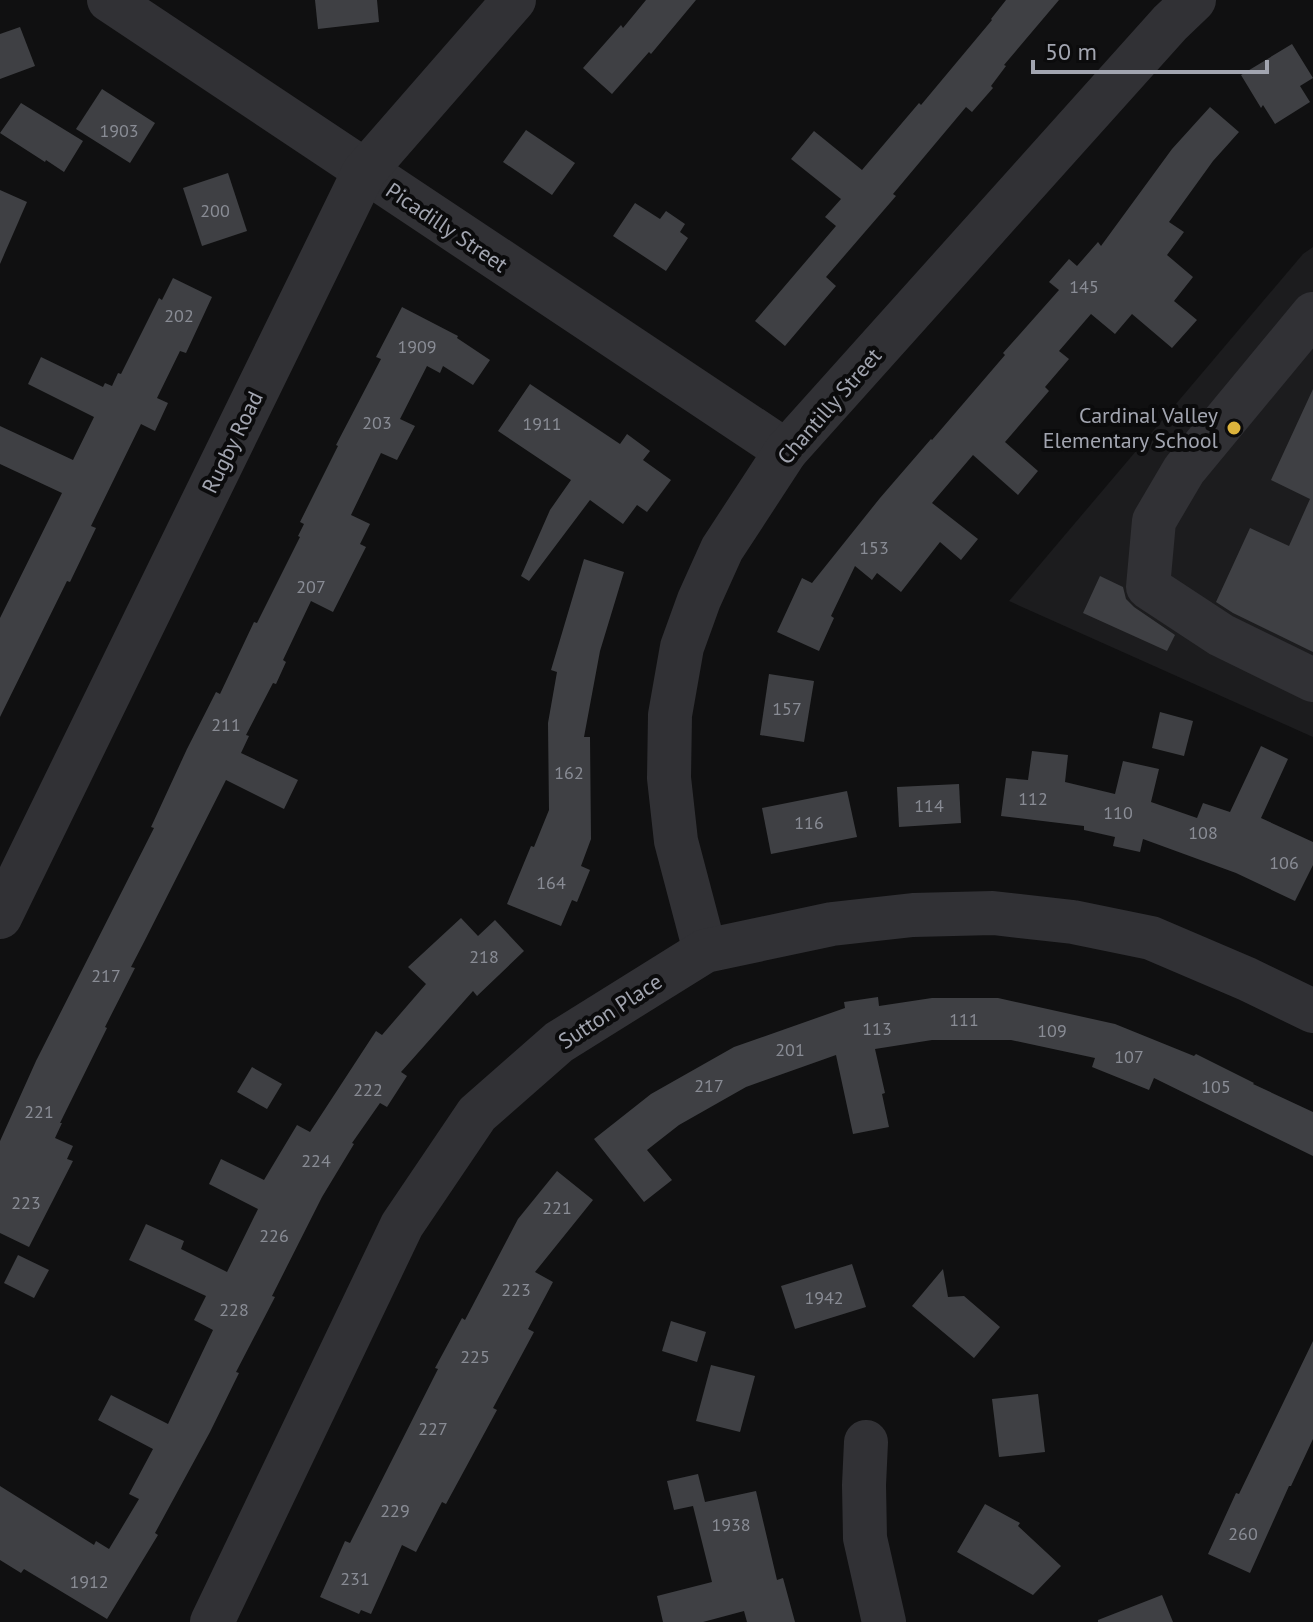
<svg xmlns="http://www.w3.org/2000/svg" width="1313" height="1622" font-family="'PT Sans',sans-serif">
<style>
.built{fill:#1c1c1e}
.building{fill:#3f4044}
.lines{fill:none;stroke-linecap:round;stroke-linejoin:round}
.minor{stroke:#313135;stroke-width:44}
.poi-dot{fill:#dcb33c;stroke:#0b0b0c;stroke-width:3}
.labels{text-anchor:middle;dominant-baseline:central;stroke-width:8;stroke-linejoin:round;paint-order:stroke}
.number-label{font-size:18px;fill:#898c95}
.street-label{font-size:22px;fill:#a2a5b0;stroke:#0b0b0c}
.poi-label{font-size:22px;fill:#a2a5b0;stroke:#0b0b0c;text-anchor:end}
</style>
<rect width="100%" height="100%" fill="#101011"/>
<polygon class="built" points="1313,247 1313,737 1009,601 1303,254"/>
<g class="building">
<polygon points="315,0 377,0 379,22 318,29"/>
<polygon points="646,0 696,0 651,54 649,52 612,94 583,68 621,25 623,28"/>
<polygon points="1006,0 1059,0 1004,65 1006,66 991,86 993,88 972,112 966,107 893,194 896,196 826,277 836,286 785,346 755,321 836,226 825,217 841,199 791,159 814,131 862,170 919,103 921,105 992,20 991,19"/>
<polygon points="20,27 35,66 0,79 0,34"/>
<polygon points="1292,44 1313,78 1300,86 1310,102 1275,124 1263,105 1261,108 1241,75"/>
<polygon points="102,89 155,123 130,163 76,129"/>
<polygon points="21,103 83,141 64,172 46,160 45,162 0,133"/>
<polygon points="1210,107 1239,132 1213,161 1169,222 1184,232 1167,255 1193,277 1174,301 1197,320 1172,348 1132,314 1115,334 1091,314 1059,351 1069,359 1045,387 1049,391 1005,442 1038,471 1018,495 973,455 932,503 978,539 961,560 940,542 901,592 877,573 872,580 855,566 831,616 834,618 819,651 777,632 802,578 812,583 880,498 931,439 932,440 1005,355 1003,353 1059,290 1049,282 1069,259 1077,266 1098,242 1101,246 1172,149"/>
<polygon points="526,130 575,163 552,195 503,162"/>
<polygon points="228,173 247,231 202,246 183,188"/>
<polygon points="0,190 27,202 0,264"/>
<polygon points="635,203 660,219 666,211 685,224 680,232 688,238 666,271 613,236"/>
<polygon points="173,278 212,297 186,353 180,351 157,398 168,403 155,431 141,424 91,526 96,528 70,582 67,581 0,717 0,618 62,493 0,464 0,426 73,460 94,417 28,384 41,357 103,387 105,383 112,386 118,373 121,374 159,298 162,300"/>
<polygon points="402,307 458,336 457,338 490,360 473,385 443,366 440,373 427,366 400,419 415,426 397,460 381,453 351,515 370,524 360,544 366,547 333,612 311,601 283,660 286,662 276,684 273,683 246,735 249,736 241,753 298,780 284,809 226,780 144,942 131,967 135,968 105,1027 107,1028 60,1123 62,1123 55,1138 73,1146 67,1159 73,1161 29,1247 0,1233 0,1141 36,1061 154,828 151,827 187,749 216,692 220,694 254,622 257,623 300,537 298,536 304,524 300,522 338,446 336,445 381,359 376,357"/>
<polygon points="530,384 620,444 627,434 650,451 643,460 671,480 647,512 637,505 623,524 590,500 529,581 521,576 550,510 571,480 498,431"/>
<polygon points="1313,389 1313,652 1233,613 1216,602 1250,528 1289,546 1310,499 1271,480"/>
<polygon points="584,559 624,572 600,651 584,737 590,737 591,839 581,866 590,870 577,902 572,900 561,926 507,904 531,846 534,847 549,810 548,723 557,672 551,670"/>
<polygon points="1100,576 1123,587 1126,599 1134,607 1175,635 1167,651 1083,613"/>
<polygon points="769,674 814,681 804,742 760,735"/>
<polygon points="1160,712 1193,721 1184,756 1152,748"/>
<polygon points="1261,746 1288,759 1261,818 1313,842 1313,865 1295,901 1236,873 1143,839 1140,852 1113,846 1115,837 1084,830 1084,826 1001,816 1006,778 1028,780 1032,751 1068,755 1065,782 1115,794 1123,761 1159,769 1151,802 1197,818 1203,803 1230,812"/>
<polygon points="959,784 961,823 899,827 897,787"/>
<polygon points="847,791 857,837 771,854 762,808"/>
<polygon points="461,918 478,936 495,920 524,951 477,996 473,991 401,1072 407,1076 387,1107 380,1103 352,1143 354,1144 322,1197 272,1296 275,1297 236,1372 239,1373 210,1432 155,1533 158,1535 107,1619 24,1569 21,1573 0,1560 0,1486 94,1545 96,1541 109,1549 139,1499 129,1494 153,1449 98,1420 111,1395 168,1424 213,1330 194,1320 206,1296 129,1260 146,1224 184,1241 181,1249 227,1272 258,1209 209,1184 221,1159 264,1180 297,1125 310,1132 376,1031 382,1035 426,984 408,967"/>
<polygon points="878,997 879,1006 932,998 998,998 1115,1024 1194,1056 1196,1054 1254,1083 1253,1084 1313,1112 1313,1156 1154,1078 1149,1090 1092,1067 1095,1058 1011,1040 932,1040 875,1049 885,1093 882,1094 889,1127 853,1134 836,1055 746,1087 679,1125 647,1150 672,1180 644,1202 594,1139 651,1094 734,1047 845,1008 844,1002"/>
<polygon points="252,1067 282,1084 267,1109 237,1092"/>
<polygon points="557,1171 593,1200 535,1272 553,1282 528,1329 534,1332 493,1408 497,1410 446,1504 442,1502 416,1552 402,1545 371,1614 361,1610 359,1614 320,1597 345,1541 350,1543 438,1369 435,1368 462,1318 465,1320 518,1219"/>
<polygon points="18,1255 49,1270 34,1298 4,1283"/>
<polygon points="852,1264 866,1307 795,1329 781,1286"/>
<polygon points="943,1269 948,1297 964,1296 1000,1327 974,1358 912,1306"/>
<polygon points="671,1321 706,1332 697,1362 662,1351"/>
<polygon points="1313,1341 1313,1439 1291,1486 1289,1486 1250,1573 1208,1554 1236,1493 1239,1494"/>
<polygon points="711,1365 755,1376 740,1432 696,1421"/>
<polygon points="1038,1394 1045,1452 999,1457 992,1399"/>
<polygon points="698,1474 705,1502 756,1491 777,1580 783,1578 795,1622 747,1622 744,1611 703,1622 663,1622 657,1596 712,1582 693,1506 674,1510 667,1481"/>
<polygon points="985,1504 1020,1523 1018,1526 1061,1566 1033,1595 957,1552"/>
<polygon points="1162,1595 1173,1622 1098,1622 1098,1620"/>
</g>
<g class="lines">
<g class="minor">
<polyline points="109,0 786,451"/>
<polyline points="1313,314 1184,470 1154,521 1148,587 1221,635 1313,680"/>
<polyline points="0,917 364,172 514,0"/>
<polyline points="705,951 676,841 669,778 670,715 682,647 699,600 722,549 786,451 1170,23 1194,0"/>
<polyline points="866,1442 864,1485 865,1538 884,1622"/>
<polyline points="212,1622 402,1225 477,1114 559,1042 705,951 832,924 913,915 993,913 1073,922 1151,938 1247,979 1313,1011"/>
</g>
</g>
<circle class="poi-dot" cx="1234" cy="428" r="8"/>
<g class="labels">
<g class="number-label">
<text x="119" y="130">1903</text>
<text x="215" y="210">200</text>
<text x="1084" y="286">145</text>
<text x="179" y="315">202</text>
<text x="417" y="346">1909</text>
<text x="377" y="422">203</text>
<text x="542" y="423">1911</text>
<text x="874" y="547">153</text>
<text x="311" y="586">207</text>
<text x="787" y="708">157</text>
<text x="226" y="724">211</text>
<text x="569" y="772">162</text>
<text x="1033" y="798">112</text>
<text x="929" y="805">114</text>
<text x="1118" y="812">110</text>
<text x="809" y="822">116</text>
<text x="1203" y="832">108</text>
<text x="1284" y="862">106</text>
<text x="551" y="882">164</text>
<text x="484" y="956">218</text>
<text x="106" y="975">217</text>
<text x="964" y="1019">111</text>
<text x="877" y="1028">113</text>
<text x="1052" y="1030">109</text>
<text x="790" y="1049">201</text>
<text x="1129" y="1056">107</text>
<text x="709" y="1085">217</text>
<text x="1216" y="1086">105</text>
<text x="368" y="1089">222</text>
<text x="39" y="1111">221</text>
<text x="316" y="1160">224</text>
<text x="26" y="1202">223</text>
<text x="557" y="1207">221</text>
<text x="274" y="1235">226</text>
<text x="516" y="1289">223</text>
<text x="824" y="1297">1942</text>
<text x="234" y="1309">228</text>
<text x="475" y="1356">225</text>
<text x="433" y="1428">227</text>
<text x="395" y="1510">229</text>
<text x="731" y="1524">1938</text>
<text x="1243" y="1533">260</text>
<text x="355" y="1578">231</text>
<text x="89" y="1581">1912</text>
</g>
<g class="street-label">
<text transform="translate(447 227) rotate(34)">Picadilly Street</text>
<text transform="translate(829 406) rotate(-49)">Chantilly Street</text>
<text transform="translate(232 442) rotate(-64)">Rugby Road</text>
<text transform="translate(610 1011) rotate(-33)">Sutton Place</text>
</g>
<g class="poi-label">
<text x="1218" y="415">Cardinal Valley<tspan x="1218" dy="25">Elementary School</tspan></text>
</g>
</g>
<path d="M1033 60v12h234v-12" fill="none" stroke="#a2a5b0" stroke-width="4"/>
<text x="1045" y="60" font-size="24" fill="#a2a5b0" stroke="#0b0b0c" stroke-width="6" paint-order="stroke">50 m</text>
</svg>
